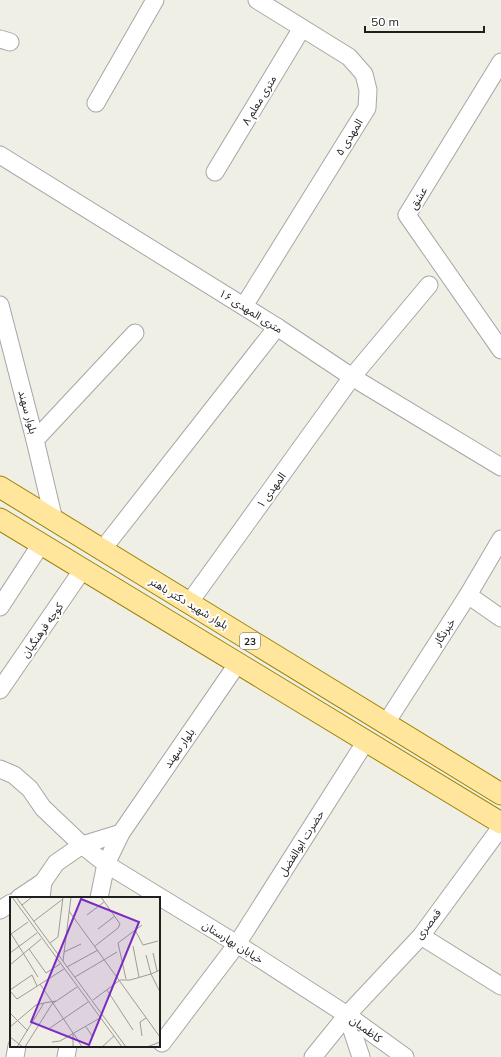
<svg xmlns="http://www.w3.org/2000/svg" width="501" height="1057" font-family="Mulish,'Noto Sans Arabic',sans-serif">
<style>
.lines{fill:none;stroke-linecap:round;stroke-linejoin:round}
.minor-casing{stroke:#a6a6a6;stroke-width:19}
.major-casing{stroke:#9b8300;stroke-width:23}
.minor{stroke:#fff;stroke-width:17}
.major{stroke:#ffe69c;stroke-width:21}
.labels{text-anchor:middle;dominant-baseline:central;stroke-width:4;stroke-linejoin:round;paint-order:stroke}
.shield{fill:#fff;stroke:#626262;stroke-width:1}
.shield-label{font-size:10px;font-weight:bold;fill:#1f1f1f}
.street-label{font-size:11px;fill:#1f1f1f;stroke:#fff}
.inset-road{fill:none;stroke:#9c9c96;stroke-width:1}
.view{fill:#7b2cbf;fill-opacity:0.15;stroke:#7b2cbf;stroke-width:2}
.inset-edge{fill:none;stroke:#1f1f1f;stroke-width:2}
</style>
<rect width="100%" height="100%" fill="#f0efe5"/>
<g class="lines">
<defs>
<g id="minor">
<polyline points="0,39 10,42"/>
<polyline points="501,62 407,215 501,350"/>
<polyline points="96,103 155,0"/>
<polyline points="0,155 277,327 352,377 501,467"/>
<polyline points="215,172 302,28"/>
<polyline points="0,305 35,440 54,520"/>
<polyline points="244,306 367,108 368,90 364,74 349,57 257,0"/>
<polyline points="35,440 135,333"/>
<polyline points="102,550 277,327"/>
<polyline points="468,595 501,618"/>
<polyline points="189,603 352,377 429,285"/>
<polyline points="0,607 41,544"/>
<polyline points="0,690 83,569"/>
<polyline points="386,723 468,595 501,539"/>
<polyline points="0,769 14,775 30,789 43,808 82,845 106,864 237,944 347,1015 361,1057"/>
<polyline points="19,898 43,882"/>
<polyline points="41,898 43,882 56,863 82,845 121,833"/>
<polyline points="99,898 106,864 121,833 238,663"/>
<polyline points="0,910 11,903"/>
<polyline points="421,936 501,986"/>
<polyline points="347,1015 405,1057"/>
<polyline points="162,1043 237,944 366,741"/>
<polyline points="15,1057 17,1046"/>
<polyline points="66,1057 68,1046"/>
<polyline points="313,1057 347,1015 421,936 501,827"/>
</g>
<g id="major">
<polyline points="0,487 501,794"/>
<polyline points="0,519 501,823"/>
</g>
</defs>
<use href="#minor" class="minor-casing"/>
<use href="#major" class="major-casing"/>
<use href="#minor" class="minor"/>
<use href="#major" class="major"/>
</g>
<g class="labels">
<rect class="shield" x="240" y="633" width="20" height="16" rx="3"/>
<g class="shield-label">
<text x="250" y="641">23</text>
</g>
<g class="street-label">
<text transform="translate(259 100) rotate(-59)">۸ متری معلم</text>
<text transform="translate(349 137) rotate(-58)">المهدی ۵</text>
<text transform="translate(418 198) rotate(-59)">عشق</text>
<text transform="translate(251 311) rotate(32)">۱۶ متری المهدی</text>
<text transform="translate(28 412) rotate(75)">بلوار سهند</text>
<text transform="translate(271 490) rotate(-54)">المهدی ۱</text>
<text transform="translate(189 603) rotate(31)">بلوار شهید دکتر باهنر</text>
<text transform="translate(42 630) rotate(-55)">کوچه فرهنگیان</text>
<text transform="translate(444 632) rotate(-57)">خبرنگار</text>
<text transform="translate(179 748) rotate(-55)">بلوار سهند</text>
<text transform="translate(301 843) rotate(-58)">حضرت ابوالفضل</text>
<text transform="translate(428 924) rotate(-52)">قمصری</text>
<text transform="translate(233 942) rotate(32)">خیابان بهارستان</text>
<text transform="translate(366 1029) rotate(36)">کاظمیان</text>
</g>
</g>
<g transform="translate(10 897)">
<rect width="150" height="150" fill="#f0efe5"/>
<path class="inset-road" d="M2 0 112 150M6 0 116 150M12 8 22 0M59 14 150 140M77 18 94 5M24 24 53 2M88 32 105 19M125 33 133 48 148 44M0 35 28 80M1 37 18 25M40 46 48 40 53 0M85 49 108 31 110 27 91 0M123 49 129 80M19 52 36 76 50 67M54 55 71 47M0 56 27 36M143 56 147 74M136 58 141 77 150 73M53 64 61 0M0 68 31 42M57 70 88 53M65 80 107 55M116 82 108 46 132 28M30 87 63 136V150M0 93 22 78 27 89M97 93 123 133M0 94 7 102 54 72M83 103 110 83H120L141 77 150 95M0 116 18 134M0 130 26 108 34 106M76 130 83 140M40 131 78 105M64 137 72 150M132 139 130 125 136 121M0 140 13 150M42 145 50 144 90 121M7 150 34 106 46 104M15 150 42 107 67 90M92 150 104 139M137 150 150 145"/>
<path class="view" d="M71 2 129 25 79 148 21 125Z"/>
<rect width="150" height="150" class="inset-edge"/>
</g>
<path d="M365 26v6h119v-6" fill="none" stroke="#1f1f1f" stroke-width="2"/>
<text x="371" y="26" font-size="12" fill="#1f1f1f" stroke="#ffffff" stroke-width="3" paint-order="stroke">50 m</text>
</svg>
